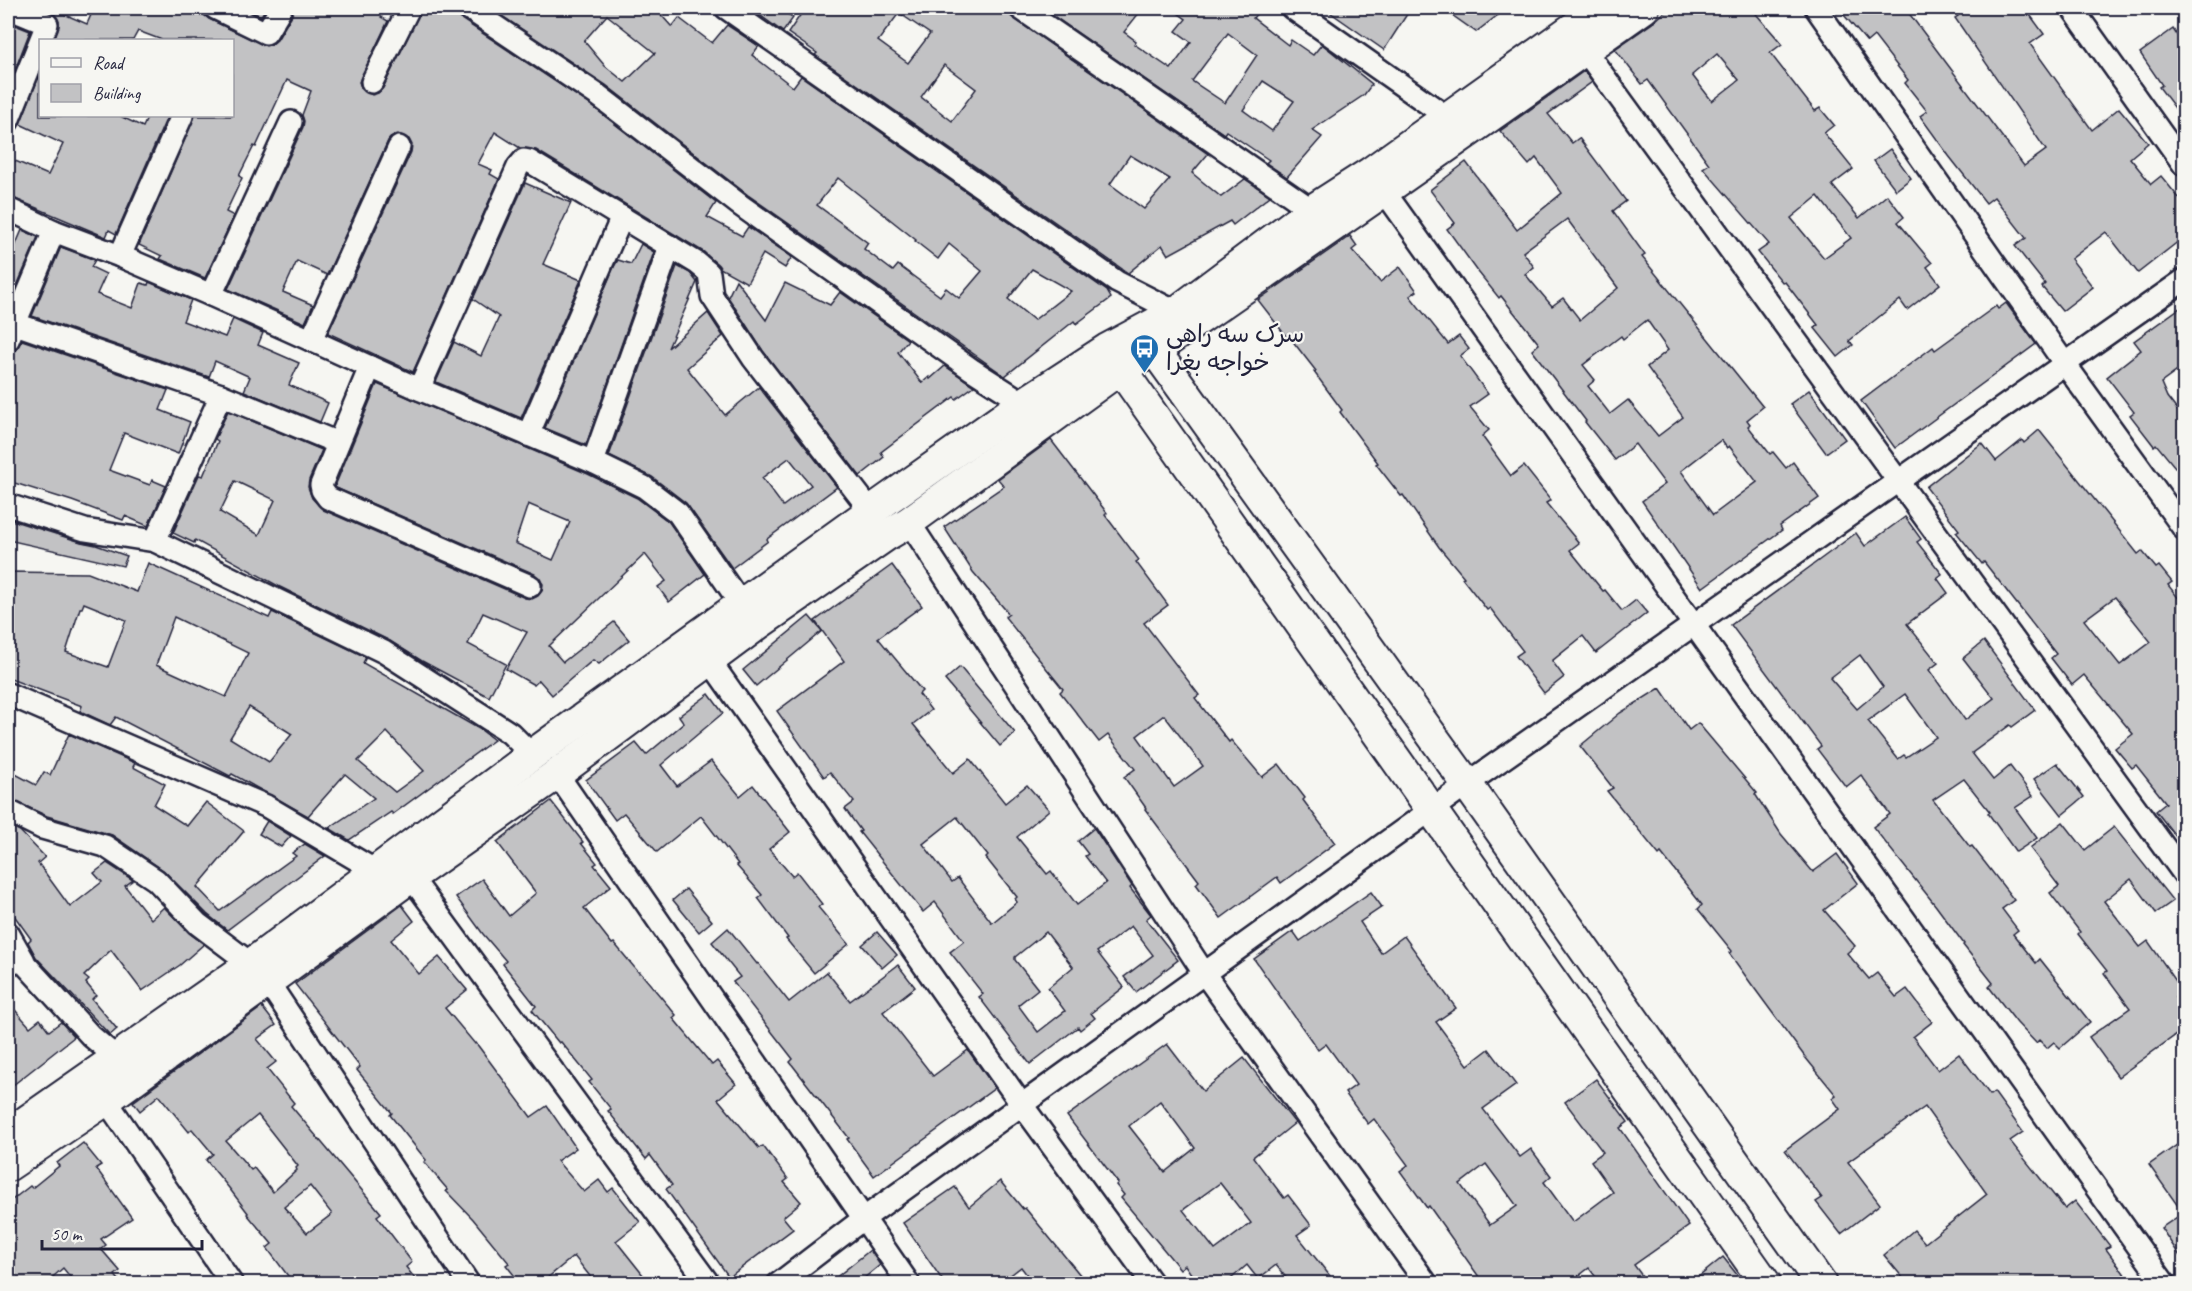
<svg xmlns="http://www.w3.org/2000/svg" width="2192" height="1291" font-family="Caveat,'Playpen Sans Arabic',sans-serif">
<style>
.building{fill:#c2c2c4;stroke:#22223b;stroke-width:1.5;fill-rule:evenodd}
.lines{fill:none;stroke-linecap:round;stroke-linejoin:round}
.minor-casing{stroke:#22223b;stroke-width:26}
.secondary-casing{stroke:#22223b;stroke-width:34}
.minor{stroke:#f6f6f2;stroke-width:21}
.secondary{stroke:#f6f6f2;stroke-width:30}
.labels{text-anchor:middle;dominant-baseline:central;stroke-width:4.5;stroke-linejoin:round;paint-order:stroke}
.poi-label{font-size:24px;fill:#22223b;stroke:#f6f6f2;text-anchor:start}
</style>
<rect width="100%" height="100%" fill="#f6f6f2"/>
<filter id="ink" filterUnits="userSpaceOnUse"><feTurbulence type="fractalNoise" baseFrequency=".0167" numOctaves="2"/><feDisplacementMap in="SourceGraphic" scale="12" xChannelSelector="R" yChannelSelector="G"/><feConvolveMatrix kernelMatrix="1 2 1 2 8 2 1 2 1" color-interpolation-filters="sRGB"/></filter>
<g filter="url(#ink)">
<g class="building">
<polygon points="40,8 50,8 87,24 94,8 202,8 204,15 209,19 266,46 272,44 277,40 292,15 294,8 386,8 381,17 388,21 359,82 362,89 372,95 378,93 383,88 422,8 455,8 457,14 461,19 592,106 716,203 707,217 742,236 748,227 792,257 785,268 763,254 747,283 720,268 704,252 536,150 520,148 495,132 478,164 492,170 490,174 499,179 413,372 328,333 411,152 412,145 409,139 398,134 392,136 388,141 327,275 297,261 283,292 313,305 305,323 228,289 303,127 304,121 302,115 311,91 287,80 256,147 254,146 239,176 242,178 226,212 234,216 205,278 160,259 162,256 139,245 195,116 232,116 232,40 162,40 138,31 133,40 54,40 59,22 52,12"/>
<polygon points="243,8 266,8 261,16"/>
<path d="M490 8H655L672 27 679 18 712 43 727 25 759 46 752 55 793 87 801 76 1107 291 1111 298 1076 324 1074 321 1005 376 748 195 606 85ZM607 15 655 53 625 82 605 66 584 41ZM838 178 916 240 915 241 938 259 949 244 982 271 959 298 946 288 940 296 898 265 893 271 864 249 868 243 817 205ZM1032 269 1071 291 1034 320 1008 299Z"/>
<polygon points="750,8 791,8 786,13 793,18 783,32"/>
<path d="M805 8H1007L1009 14 1013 18 1208 154 1192 173 1221 197 1245 179 1270 196 1233 225 1230 221 1168 255 1162 245 1128 273 815 55 817 53 788 33ZM899 13 930 34 908 63 878 41ZM944 65 976 89 952 121 921 97ZM1130 155 1170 179 1144 209 1110 184Z"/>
<path d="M1042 8H1143L1124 32 1136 41 1134 44 1171 69 1191 42 1176 31 1186 19 1171 8H1261L1253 18 1288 45 1291 40 1313 55 1322 44 1372 84 1364 95 1312 130 1322 137 1287 177 1266 163 1269 160 1226 131 1224 134ZM1228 33 1257 55 1225 103 1192 81ZM1263 81 1294 101 1272 131 1243 110Z"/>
<polygon points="1324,8 1411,8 1384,50"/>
<polygon points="1442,8 1507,8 1476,32"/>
<path d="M1669 8H1751L1782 44 1770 53 1815 111 1820 108 1834 125 1824 133 1853 169 1832 185 1859 218 1887 195 1904 217 1898 222 1932 263 1927 267 1940 284 1907 310 1900 300 1849 341 1853 345 1838 357 1814 327 1818 325 1785 282 1783 283 1758 252 1769 244 1703 168 1709 164 1648 80 1642 84 1615 49 1654 22ZM1717 54 1739 80 1712 101 1692 75ZM1818 196 1851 238 1824 258 1791 218Z"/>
<polygon points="1838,8 1905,8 2024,166 2046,150 1955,18 1958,16 1952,8 2025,8 2044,34 2030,44 2092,130 2119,108 2148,143 2130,158 2151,184 2161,176 2184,204 2184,237 2138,273 2106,232 2071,259 2093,287 2062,311 2042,287 2045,284 2015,246 2026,238 1994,197 1986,203 1949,156 1920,116 1927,111 1905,83 1908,80 1874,36 1867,42"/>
<polygon points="15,25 30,31 8,88 8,32 12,33"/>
<polygon points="2173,29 2184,46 2184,120 2159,87 2162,85 2140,53"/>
<path d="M1584 71 1592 82 1548 114 1572 143 1579 138 1626 201 1613 211 1645 255 1642 257 1763 407 1747 420 1750 424 1748 426 1770 454 1773 452 1786 468 1793 462 1819 498 1780 526 1782 530 1702 588 1642 501 1665 484 1635 444 1615 460 1585 422 1586 421 1532 350 1539 344 1501 296 1499 298 1479 273 1447 229 1455 223 1430 190 1466 162 1517 230 1562 193 1536 158 1529 165 1500 131ZM1567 219 1618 288 1580 320 1563 298 1552 306 1525 274 1534 267 1523 252ZM1647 320 1668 350 1647 367 1683 417 1658 436 1628 400 1610 414 1588 386 1595 380 1583 365 1621 336 1623 339ZM1721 440 1727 448 1729 446 1757 482 1713 515 1681 471Z"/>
<polygon points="40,74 40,116 120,116 143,127 148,116 167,117 116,234 109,230 106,237 8,196 8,174 13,160 48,175 63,144 20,124"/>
<polygon points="1890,149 1911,178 1896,190 1874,161"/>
<polygon points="525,183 571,203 543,264 581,280 521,418 436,382 454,342 481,356 499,317 473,299"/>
<polygon points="22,230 38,237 13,295 8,292 8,263"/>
<polygon points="1350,236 1357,246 1352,250 1380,282 1400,267 1417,291 1410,296 1448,344 1459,336 1469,349 1460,356 1488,394 1470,407 1489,430 1482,436 1511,476 1524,466 1551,500 1546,503 1579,543 1570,550 1603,591 1605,590 1622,611 1636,600 1647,613 1596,653 1583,636 1552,661 1564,677 1544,693 1516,656 1523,651 1490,608 1487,610 1462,578 1464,577 1439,547 1403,495 1401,496 1376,464 1378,463 1340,412 1342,410 1314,372 1316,371 1291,339 1289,340 1258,300"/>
<polygon points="641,244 654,252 586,445 545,428 614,267 618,260 631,264"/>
<polygon points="61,247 95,260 91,267 106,274 97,294 132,308 141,283 148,285 149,282 191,300 183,321 225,337 233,319 263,333 258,345 299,363 289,385 328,403 320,422 244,391 250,377 215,361 209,377 32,316"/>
<path d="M677 266 690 273 697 282 668 348 708 313 723 336 687 368 725 415 759 387 837 487 767 539 768 541 732 568 686 503 652 477 609 456ZM789 458 811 485 783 506 762 478Z"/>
<polygon points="736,280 766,320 785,283 830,305 840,292 908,340 898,352 922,383 929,377 930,379 945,366 974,386 956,399 954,397 881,452 884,457 860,476 763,351 728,297"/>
<polygon points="2006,303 2036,344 1895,448 1861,401 1933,347 1935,350 1996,306 1998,309"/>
<polygon points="2184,305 2184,366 2161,383 2167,397 2184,419 2184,478 2156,444 2154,446 2130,415 2134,412 2107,377 2141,350 2134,341"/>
<polygon points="22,340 168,390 160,410 190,422 178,454 124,433 109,470 150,485 152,480 166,486 148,526 125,516 123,520 72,501 8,481 8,359 10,353 16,350"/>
<path d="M377 384 588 474 637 498 669 522 705 574 669 602 658 587 666 581 645 554 549 646 563 662 614 622 629 640 599 664 593 660 552 695 539 680 534 685 506 669 527 632 483 613 468 644 506 664 489 697 422 661 390 641 280 587 195 540 194 543 173 533 199 475 203 476 218 441 215 439 228 411 322 450 309 480 308 487 312 498 323 510 525 598 532 599 538 596 542 591 543 584 535 574 336 488 335 486ZM235 481 275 500 259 535 220 512ZM528 504 570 522 553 560 515 543Z"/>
<polygon points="1809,390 1845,439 1826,453 1790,404"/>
<path d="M2039 430 2138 554 2142 551 2156 568 2159 566 2172 582 2168 585 2184 605V847L2156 811 2166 803 2136 765 2132 768 2115 748 2133 734 2084 675 2072 685 2051 658 2056 654 1984 562 1982 564 1956 532 1959 530 1926 487 1982 443 1996 461 2022 440 2024 443ZM2115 597 2151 642 2120 665 2084 620Z"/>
<path d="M1051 440 1107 513 1105 515 1139 560 1136 562 1168 605 1144 623 1199 695 1195 698 1229 742 1231 740 1262 777 1279 764 1305 798 1303 800 1335 843 1281 883 1277 877 1221 918 1196 884 1199 881 1145 809 1146 808 1124 777 1135 769 1108 735 1099 742 1060 692 1063 689 1005 617 1009 614 973 572 944 527 1004 486 998 479ZM1164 715 1203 766 1174 787 1137 736Z"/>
<path d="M1905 517 1921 539 1917 542 1942 574 1937 578 1948 593 1907 624 1938 663 1929 670 1965 720 1994 698 1963 658 1984 641 2035 710 2012 727 2010 725 1972 753 1993 780 2010 766 2033 796 2015 808 2037 838 2016 852 1988 813 1990 812 1964 779 1933 800 1970 847 1972 846 2014 900 2002 909 2018 930 2013 934 2036 963 2040 959 2090 1022 2060 1048 2054 1042 2047 1048 2039 1040 2036 1043 2017 1023 1989 987 1993 983 1963 945 1964 944 1936 906 1873 827 1890 814 1861 775 1846 787 1817 749 1821 746 1731 625 1856 533 1865 546ZM1860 655 1883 687 1857 709 1830 678ZM1905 694 1936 737 1906 757 1904 755 1898 759 1868 721Z"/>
<polygon points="8,519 81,542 96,545 127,556 123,566 8,540"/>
<path d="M148 563 269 618 272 612 366 657 363 663 481 730 494 740 393 814 391 812 349 840 329 828 374 798 345 774 308 816 232 774 230 776 116 717 110 725 80 711 82 706 8 678V572L88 573 137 592ZM84 603 126 620 108 667 66 652 80 608H82ZM174 617 248 653 226 697 156 665ZM249 707 292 734 269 762 230 738ZM387 732 424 771 395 792 358 761Z"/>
<path d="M892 565 922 606 878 638 922 691 919 694 931 710 913 724 953 773 970 759 1005 803 1027 785 1049 810 1017 837 1047 874 1051 871 1077 905 1106 883 1085 856 1088 854 1078 841 1094 828 1132 886 1130 888 1151 915 1146 919 1178 960 1136 992 1124 977 1153 955 1131 926 1097 952 1124 987 1091 1013 1095 1018 1080 1030 1078 1027 1030 1064 979 997 983 994 950 952 964 941 935 902 923 912 859 832 861 831 845 809 854 802 830 772 824 777 777 711 844 661 815 621ZM957 817 988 856 986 858 1017 897 1015 899 1017 902 992 923 958 878 952 882 923 844ZM1046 932 1073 967 1048 988 1065 1011 1038 1032 1018 1005 1038 989 1015 960V957Z"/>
<polygon points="809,616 822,631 756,686 743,670"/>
<polygon points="960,667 1015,733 1000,746 945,680"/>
<polygon points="1660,688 1689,730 1698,723 1757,793 1755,794 1781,834 1813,872 1837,854 1858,883 1824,910 1855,946 1847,953 1869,979 1877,973 1896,997 1907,989 1932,1022 1913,1037 1938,1070 1959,1054 1990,1095 1994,1092 2023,1132 2010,1141 2065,1209 2075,1201 2110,1246 2106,1249 2132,1284 1908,1284 1884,1255 1914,1230 1925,1243 1987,1194 1925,1107 1848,1162 1880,1204 1841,1234 1816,1202 1822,1198 1785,1150 1840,1109 1832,1098 1836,1095 1805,1057 1752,985 1729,953 1732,951 1698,909 1702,905 1661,853 1659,855 1607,791 1613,788 1580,746 1620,713"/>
<polygon points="709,694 723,713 661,765 677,786 711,761 740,796 753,785 790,832 769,849 792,876 797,872 822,904 818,907 849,944 814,973 786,939 788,938 758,898 762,895 736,865 738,864 701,816 657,852 624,813 615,820 586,780 636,743 646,755 684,723 679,716"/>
<polygon points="69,734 135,763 133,767 165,784 154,805 187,826 206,802 244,831 197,887 220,911 296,856 292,853 305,844 325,856 227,930 207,914 163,870 112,835 47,816 8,798 8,770 36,785 44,772 50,775"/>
<polygon points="2057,763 2084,797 2062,815 2034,779"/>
<polygon points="551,801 583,842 581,843 597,863 594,865 611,886 584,908 612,944 614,943 639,973 640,972 676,1015 673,1018 712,1065 717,1061 736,1084 718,1099 759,1148 763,1146 788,1179 784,1182 801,1202 783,1217 793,1229 729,1277 666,1189 672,1185 650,1155 646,1159 608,1111 611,1109 589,1082 592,1080 561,1042 559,1043 532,1010 536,1006 503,964 506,961 483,934 456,897 482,879 509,916 536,893 497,842"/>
<polygon points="267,821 291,836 281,847 259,834"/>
<polygon points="2063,822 2085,850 2114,827 2173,901 2156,913 2131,879 2104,901 2140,947 2148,941 2183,991 2175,997 2184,1009 2184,1029 2118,1077 2089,1037 2130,1008 2104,973 2107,971 2078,934 2080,932 2050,893 2059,886 2030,848"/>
<polygon points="8,825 20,831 45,857 38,863 70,907 102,882 94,873 107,863 133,880 125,886 151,919 164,907 189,933 204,944 180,965 142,991 111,950 84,976 89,980 86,983 96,995 92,999 117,1029 110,1035 36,957 28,942 31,939 8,907"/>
<polygon points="686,889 712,921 699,932 673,900"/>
<path d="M1371 892 1382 907 1360 922 1381 953 1404 936 1456 1008 1436 1022 1468 1065 1489 1049 1516 1085 1483 1109 1520 1157 1531 1149 1551 1176 1544 1182 1573 1222 1613 1192 1591 1161 1603 1152 1565 1102 1596 1079 1628 1122 1620 1128 1689 1226 1634 1265 1648 1284H1601L1589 1268 1568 1284H1484L1429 1206 1427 1208 1400 1171 1408 1165 1374 1119 1368 1124 1345 1093 1356 1085 1326 1044 1318 1050 1254 959 1293 931 1300 941ZM1486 1164 1517 1206 1490 1225 1460 1184Z"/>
<polygon points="402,905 414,921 391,940 419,974 439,957 467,990 445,1008 475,1044 476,1043 531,1117 547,1106 576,1148 557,1161 584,1192 599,1180 608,1192 613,1188 640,1222 616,1241 643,1275 632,1284 596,1284 574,1256 540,1284 521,1284 506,1265 509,1263 473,1219 446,1191 448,1190 424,1162 426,1160 390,1115 392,1113 357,1070 360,1067 295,984"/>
<polygon points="728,928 757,964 758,963 789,1002 827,972 850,1001 898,965 915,987 883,1012 933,1076 968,1050 995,1088 874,1176 847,1139 849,1138 790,1062 793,1059 733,982 740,977 712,942"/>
<polygon points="877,932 897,955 882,968 862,945"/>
<polygon points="8,1002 30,1027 40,1019 49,1031 61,1022 74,1037 8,1089"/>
<path d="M262 1007 276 1025 257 1039 276 1062 267 1069 294 1103 291 1106 381 1213 377 1216 412 1262 406 1267 419 1284H294L267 1248 272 1244 247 1214 248 1213 229 1188 206 1160 213 1154 192 1129 189 1132 159 1095 140 1111 133 1102ZM258 1115 298 1166 296 1168 297 1170 273 1192 254 1168 251 1170 226 1141ZM310 1186 332 1214 307 1233 284 1207Z"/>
<path d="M1167 1044 1203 1091 1244 1058 1295 1123 1253 1157 1284 1198 1288 1195 1311 1225 1297 1235 1330 1276 1321 1284H1291L1276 1265 1258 1279 1247 1265 1225 1284H1198L1185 1265 1180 1269 1121 1198 1124 1195 1116 1185 1118 1183 1067 1116ZM1160 1101 1195 1148 1165 1172 1129 1126ZM1220 1183 1251 1223 1215 1250 1183 1210Z"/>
<polygon points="2184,1140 2184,1262 2161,1228 2183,1213 2149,1165"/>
<polygon points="83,1143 101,1165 96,1168 132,1218 101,1239 106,1245 101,1249 120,1271 115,1275 122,1284 76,1284 63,1268 45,1284 8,1284 8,1203 30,1186 32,1188 59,1166 57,1163"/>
<polygon points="1000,1181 1023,1209 1025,1208 1081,1276 1072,1284 1034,1284 1021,1267 999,1284 945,1284 903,1223 955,1187 969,1207"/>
<polygon points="870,1250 880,1265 857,1284 828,1284"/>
<polygon points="1723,1257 1738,1276 1729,1284 1690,1284"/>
</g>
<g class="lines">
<defs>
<g id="minor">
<polyline points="8,8 47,24 8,121"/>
<polyline points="215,8 266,33 281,8"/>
<polyline points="468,8 599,96 740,205 971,369 1024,403"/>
<polyline points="726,8 1117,282 1176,312"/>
<polyline points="1020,8 1312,210"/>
<polyline points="1292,8 1447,117"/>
<polyline points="1816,8 2065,364 2184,529"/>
<polyline points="2072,8 2184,165"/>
<polyline points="1584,49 2184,874"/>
<polyline points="372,82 409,8"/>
<polyline points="1384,191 2165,1284"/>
<polyline points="8,209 54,231 120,256 211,295 419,389 593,462 644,487 678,513 741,604"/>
<polyline points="120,256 182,116"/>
<polyline points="211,295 291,122"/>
<polyline points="13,323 221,395 338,443"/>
<polyline points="8,340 54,231"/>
<polyline points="311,340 399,147"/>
<polyline points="370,367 321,485 322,490 328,498 530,586"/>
<polyline points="419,389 518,167 524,160 529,161 697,263 709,273 712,296 753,358 871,511"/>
<polyline points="528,435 622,217"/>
<polyline points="593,462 670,246"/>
<polyline points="8,505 85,530 155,541 384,652 510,733 532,755"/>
<polyline points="909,522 1204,973 1427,1284"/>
<polyline points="155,541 221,395"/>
<polyline points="710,661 1022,1105 1153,1284"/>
<polyline points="8,694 266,806 376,871"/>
<polyline points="557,774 909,1284"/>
<polyline points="8,811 42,828 105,846 156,880 198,924 251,964"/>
<polyline points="411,877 709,1284"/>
<polyline points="8,933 24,961"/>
<polyline points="8,952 26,965 91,1036 117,1058"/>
<polyline points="268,982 469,1284"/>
<polyline points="106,1100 232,1284"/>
<polyline points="778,1284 863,1219 1467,784 2184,280"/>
</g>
<g id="secondary">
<polyline points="1143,334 1467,784 1821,1284"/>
<polyline points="1110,354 1766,1284"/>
<polyline points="8,1134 251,964 532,755 871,511 1024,403 1107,349 1176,312 1312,210 1371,172 1601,8"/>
<polyline points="8,1166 106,1100 411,877 557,774 757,625 887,535 909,522 1120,369 1155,350 1384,191 1644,8"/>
</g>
</defs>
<use href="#minor" class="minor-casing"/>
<use href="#secondary" class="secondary-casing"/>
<use href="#minor" class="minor"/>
<use href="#secondary" class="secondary"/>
</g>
</g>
<defs>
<symbol id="bus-pin" viewBox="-11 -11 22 30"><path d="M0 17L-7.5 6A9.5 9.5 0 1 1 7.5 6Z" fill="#1f6fb2" stroke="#f6f6f2"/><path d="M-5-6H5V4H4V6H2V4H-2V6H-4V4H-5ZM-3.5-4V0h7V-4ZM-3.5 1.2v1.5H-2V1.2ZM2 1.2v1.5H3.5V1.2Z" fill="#fff"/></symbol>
</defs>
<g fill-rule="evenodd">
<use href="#bus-pin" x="1128" y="332" width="33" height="45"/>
</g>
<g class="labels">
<g class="poi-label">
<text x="1166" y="334">سرک سه راهی<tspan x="1166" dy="28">خواجه بغرا</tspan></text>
</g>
</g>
<rect width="2192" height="1291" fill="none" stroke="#f6f6f2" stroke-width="30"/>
<rect x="15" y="15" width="2162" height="1261" fill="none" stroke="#22223b" stroke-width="2" filter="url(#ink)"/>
<rect x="39" y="39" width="195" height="78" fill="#f6f6f2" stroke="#a1a1a9" stroke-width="1.5"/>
<rect x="51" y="58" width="30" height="9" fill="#f6f6f2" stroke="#a1a1a9" stroke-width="1.5"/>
<text x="93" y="69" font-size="18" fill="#22223b">Road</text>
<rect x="51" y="84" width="30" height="18" fill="#c2c2c4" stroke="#a1a1a9" stroke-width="1.5"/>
<text x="93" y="99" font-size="18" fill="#22223b">Building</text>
<path d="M42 1240v9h160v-9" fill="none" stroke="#22223b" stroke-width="3"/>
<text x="51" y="1240" font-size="18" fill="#22223b" stroke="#f6f6f2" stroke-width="4.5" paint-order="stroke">50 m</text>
</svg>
